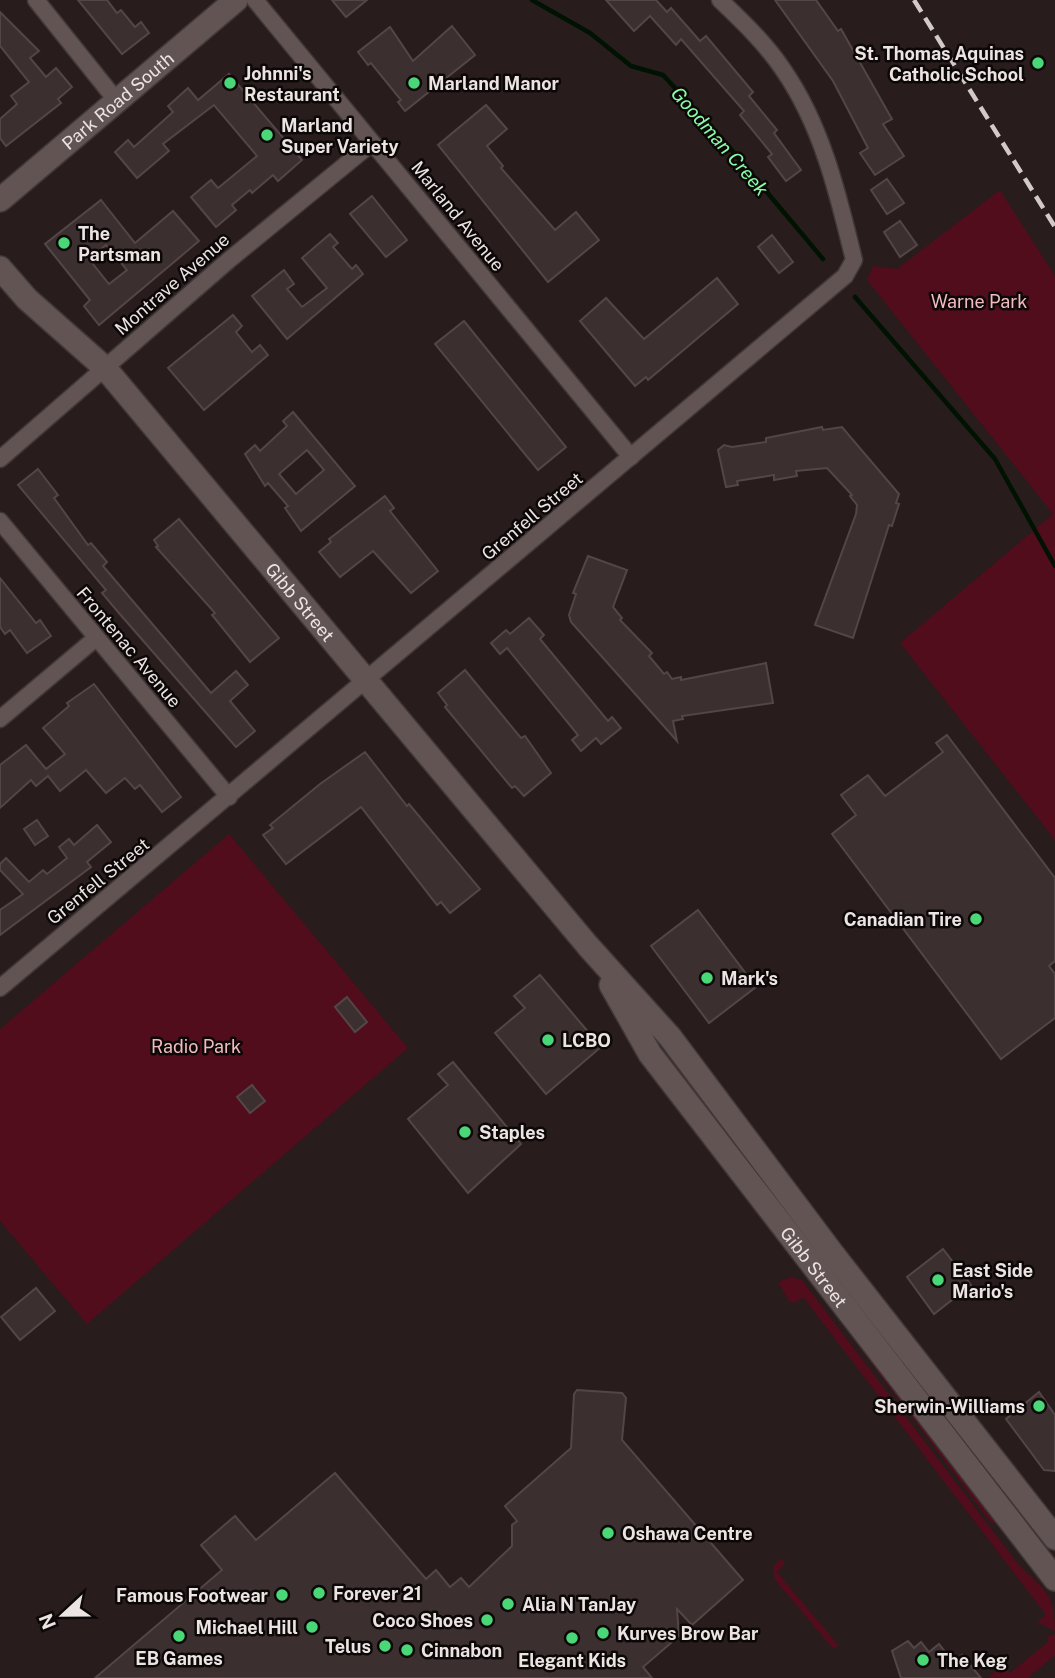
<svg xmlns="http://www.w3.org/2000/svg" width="1055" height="1678" font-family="'Public Sans',sans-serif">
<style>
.green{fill:#510d1c}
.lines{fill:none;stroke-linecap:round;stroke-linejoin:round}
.stream{stroke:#001303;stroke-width:4.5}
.building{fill:#3c2f2f;stroke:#544646;stroke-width:2;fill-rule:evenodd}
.street-casing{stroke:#403737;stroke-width:19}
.secondary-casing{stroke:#403737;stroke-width:26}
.street{stroke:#635454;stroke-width:16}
.secondary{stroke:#635454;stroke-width:23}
.rail{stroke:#d2c9c9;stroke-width:4.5;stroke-dasharray:14 7;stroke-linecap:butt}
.poi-dot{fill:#4ad777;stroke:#0d0808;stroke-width:2.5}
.labels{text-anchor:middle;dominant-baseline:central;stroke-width:5;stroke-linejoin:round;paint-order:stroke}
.poi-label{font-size:18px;font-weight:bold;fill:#ece3e3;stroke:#0d0808;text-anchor:start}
.street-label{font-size:18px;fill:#ece3e3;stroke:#0d0808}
.park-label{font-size:18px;fill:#f2bbbf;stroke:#0d0808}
.water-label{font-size:19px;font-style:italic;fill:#89fca7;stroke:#0d0808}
</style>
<rect width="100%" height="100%" fill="#281c1c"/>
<g class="green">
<polygon points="1000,190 1055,276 1055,840 900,643 1053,514 867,280 873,266 897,269"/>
<polygon points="229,834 408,1048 87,1324 0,1221 0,1029"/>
<polygon points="806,1276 814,1281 998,1520 992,1524"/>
<path d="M790 1277 802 1280 1018 1564C1044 1591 1055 1591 1055 1631L1037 1622 1046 1615 803 1297 795 1303 789 1301 778 1282Z"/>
<polygon points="781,1558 785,1564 777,1572 839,1646 834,1648 830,1645 775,1580 773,1567"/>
<polygon points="1055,1634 1055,1655 1028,1678 989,1678 1001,1664 1010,1673 1049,1641 1046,1637"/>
</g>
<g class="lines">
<g class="stream">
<polyline points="532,0 590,33 631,66 663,75 724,141 823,259"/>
<polyline points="855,297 995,459 1055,566"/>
</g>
</g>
<g class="building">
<polygon points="78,0 107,0 117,13 121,10 135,27 141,22 149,33 122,54"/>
<polygon points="332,0 367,0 346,17"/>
<polygon points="606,0 656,0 667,12 671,8 700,41 706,36 753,92 749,96 777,130 774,133 801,170 786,181 768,157 772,154 740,115 744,111 681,39 676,45 650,16 634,31"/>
<polygon points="775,0 816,0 838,31 841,29 892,119 883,124 904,156 875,175 860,153 868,148 833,81"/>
<polygon points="0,12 39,51 30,58 46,77 56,68 72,87 58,99 61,103 6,146 0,138 0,119 17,104 11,96 29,82 0,46"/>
<polygon points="452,26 475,55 405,111 398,102 401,100 371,63 368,65 358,52 390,27 413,61"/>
<polygon points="229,74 302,160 278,181 273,175 252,193 250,190 232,205 236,210 216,227 191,197 211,180 218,188 257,156 214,105 163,144 169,151 137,178 115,152 128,140 134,147 173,112 168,106 188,88 198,100"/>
<polygon points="486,105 507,129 487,146 503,166 501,168 555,230 576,212 599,240 548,282 438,145"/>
<polygon points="887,179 904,203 887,214 871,190"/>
<polygon points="372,196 407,240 386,257 350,214"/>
<path d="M101 200 135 243 173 211 199 241 99 325 84 306 90 300 45 244ZM106 245 127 270 109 284 89 259Z"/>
<polygon points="900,221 917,245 900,257 884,232"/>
<polygon points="330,234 338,243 333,247 352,269 356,265 363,274 287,339 252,296 284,270 294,284 287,289 302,307 327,288 302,258"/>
<polygon points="772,235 793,262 779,273 758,247"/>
<polygon points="717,278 738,304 648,380 646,377 635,386 580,321 606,298 644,339"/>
<polygon points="233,315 242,326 236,332 252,352 260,345 268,355 204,410 168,368"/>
<polygon points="464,321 566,447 538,470 435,344"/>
<path d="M293 412 355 486 301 531 285 508 288 506 268 483 265 486 245 454 255 445 260 451 287 426 283 421ZM307 450 324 470 296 494 279 474Z"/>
<polygon points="822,427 823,430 842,427 899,494 896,503 899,504 892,526 889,525 853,638 815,625 856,514 857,505 850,496 852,495 827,468 796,471 797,476 774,480 774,475 737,481 738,485 726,487 718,450 724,445 732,447 766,442 766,438"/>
<polygon points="38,469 58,495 54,498 88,545 91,543 107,562 103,566 211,693 236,671 248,685 230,701 255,731 236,747 118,612 102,593 106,590 18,485"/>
<polygon points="385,496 394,508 390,511 438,571 411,593 373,551 340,577 319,552 331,542 329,539"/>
<polygon points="179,519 279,638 250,662 212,615 215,613 156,547 158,546 154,540"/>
<polygon points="588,556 627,570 613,607 622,618 620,620 652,653 649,656 664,674 667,672 672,679 681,677 681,680 766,663 773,703 682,716 683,719 673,721 677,741 571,622 569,615 576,594 573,593"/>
<polygon points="0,578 36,623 40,620 51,636 27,653 10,630 5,634 0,627"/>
<polygon points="529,618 544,635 540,639 608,721 612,717 621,728 601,744 596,738 581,751 572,740 578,735 507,648 500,654 491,643 506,630 510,634"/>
<polygon points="465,670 521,738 525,736 551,773 524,796 515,786 512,788 445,707 447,705 438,693"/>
<polygon points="94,684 181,797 162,812 140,785 135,789 125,778 106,793 86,770 60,791 48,776 36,786 31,780 0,808 0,765 26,745 46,769 65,754 43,728 69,706 67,703"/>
<polygon points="947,735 1055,878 1055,961 1049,966 1055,974 1055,1018 1001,1059 832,834 856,815 841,795 868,775 885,796 943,752 936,743"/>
<polygon points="365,752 407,806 409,804 480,889 450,913 441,902 437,905 361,807 286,864 263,835 273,828 270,825 320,784"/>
<polygon points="37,820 48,836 35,845 24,829"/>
<polygon points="97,825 111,842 87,862 91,867 0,935 0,910 23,894 0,870 0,864 6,858 29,882 43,870 47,874 67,858 59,847 69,839 74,845"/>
<polygon points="698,910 756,987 709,1023 651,946"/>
<polygon points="540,975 601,1047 546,1094 495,1033 525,1008 514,996"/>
<polygon points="347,997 367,1022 355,1032 335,1007"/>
<polygon points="453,1062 521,1144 468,1193 408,1119 448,1085 438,1074"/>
<polygon points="252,1085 265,1101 250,1113 237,1097"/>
<polygon points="943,1249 971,1285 934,1314 907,1277"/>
<polygon points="36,1288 55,1311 20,1340 1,1317"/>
<polygon points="577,1390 622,1393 626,1398 622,1440 743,1580 692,1625 677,1609 679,1636 643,1667 652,1678 95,1678 222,1570 201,1545 235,1516 256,1540 335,1473 426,1579 436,1570 450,1587 461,1578 469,1587 512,1546 512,1525 517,1521 505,1506 571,1448 574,1394"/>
<polygon points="1039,1392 1055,1415 1055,1471 1044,1470 1006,1419"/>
<polygon points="908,1641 914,1648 921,1642 929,1652 939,1644 953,1662 962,1655 981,1678 901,1678 892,1651"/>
</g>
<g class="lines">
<defs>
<g id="street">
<polyline points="36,0 116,100"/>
<polyline points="255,0 631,457"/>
<polyline points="0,459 229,260 372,143"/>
<polyline points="0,521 229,797"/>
<polyline points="0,719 96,638"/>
<path d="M0 988 845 276 854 260C838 194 822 125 782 68 765 43 742 21 720 0"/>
</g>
<g id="secondary">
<path id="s1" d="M0 200 236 0"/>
<path id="s2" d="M0 268 27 299 105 368 588 946 670 1037 832 1253 1055 1538"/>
<path id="s3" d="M611 985 650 1054 1055 1579"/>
</g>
</defs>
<use href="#street" class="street-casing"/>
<use href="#secondary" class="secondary-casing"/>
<use href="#street" class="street"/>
<use href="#secondary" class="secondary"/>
<polyline class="rail" points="914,0 1055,227"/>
</g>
<g class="poi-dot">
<circle cx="1038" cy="63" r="7"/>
<circle cx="230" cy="83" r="7"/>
<circle cx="414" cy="83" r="7"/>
<circle cx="267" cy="135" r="7"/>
<circle cx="64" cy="243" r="7"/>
<circle cx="976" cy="919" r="7"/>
<circle cx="707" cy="978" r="7"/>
<circle cx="548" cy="1040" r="7"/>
<circle cx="465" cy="1132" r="7"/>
<circle cx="938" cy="1280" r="7"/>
<circle cx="1039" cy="1406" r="7"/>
<circle cx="608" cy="1533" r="7"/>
<circle cx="319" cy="1593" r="7"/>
<circle cx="282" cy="1595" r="7"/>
<circle cx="508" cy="1604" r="7"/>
<circle cx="487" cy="1620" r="7"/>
<circle cx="312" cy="1627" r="7"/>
<circle cx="603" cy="1633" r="7"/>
<circle cx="179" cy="1636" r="7"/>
<circle cx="572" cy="1638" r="7"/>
<circle cx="385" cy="1646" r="7"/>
<circle cx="407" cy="1650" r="7"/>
<circle cx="923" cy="1660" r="7"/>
</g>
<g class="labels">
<g class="poi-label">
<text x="1024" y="53" text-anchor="end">St. Thomas Aquinas<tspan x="1024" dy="21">Catholic School</tspan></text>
<text x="244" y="73">Johnni's<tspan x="244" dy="21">Restaurant</tspan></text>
<text x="428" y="83">Marland Manor</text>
<text x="281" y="125">Marland<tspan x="281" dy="21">Super Variety</tspan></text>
<text x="78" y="233">The<tspan x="78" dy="21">Partsman</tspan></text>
<text x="962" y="919" text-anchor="end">Canadian Tire</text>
<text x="721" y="978">Mark's</text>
<text x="562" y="1040">LCBO</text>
<text x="479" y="1132">Staples</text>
<text x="952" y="1270">East Side<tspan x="952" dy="21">Mario's</tspan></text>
<text x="1025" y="1406" text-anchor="end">Sherwin-Williams</text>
<text x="622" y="1533">Oshawa Centre</text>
<text x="333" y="1593">Forever 21</text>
<text x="268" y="1595" text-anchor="end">Famous Footwear</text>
<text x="522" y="1604">Alia N TanJay</text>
<text x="473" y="1620" text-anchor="end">Coco Shoes</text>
<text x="298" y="1627" text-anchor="end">Michael Hill</text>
<text x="617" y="1633">Kurves Brow Bar</text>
<text x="371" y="1646" text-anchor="end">Telus</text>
<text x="421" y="1650">Cinnabon</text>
<text x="179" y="1658" text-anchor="middle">EB Games</text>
<text x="572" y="1660" text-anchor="middle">Elegant Kids</text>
<text x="937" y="1660">The Keg</text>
</g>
<g class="street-label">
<text stroke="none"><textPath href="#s1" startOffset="154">Park Road South</textPath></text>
<text transform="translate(458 216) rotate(51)">Marland Avenue</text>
<text transform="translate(172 284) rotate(-41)">Montrave Avenue</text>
<text transform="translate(532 516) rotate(-40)">Grenfell Street</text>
<text stroke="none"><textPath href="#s2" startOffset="450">Gibb Street</textPath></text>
<text transform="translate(129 647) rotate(50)">Frontenac Avenue</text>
<text transform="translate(98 881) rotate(-39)">Grenfell Street</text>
<text stroke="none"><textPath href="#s3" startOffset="348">Gibb Street</textPath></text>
</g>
<g class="park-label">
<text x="979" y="301">Warne Park</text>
<text x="196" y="1046">Radio Park</text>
</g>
<g class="water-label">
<text transform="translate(720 141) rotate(49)">Goodman Creek</text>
</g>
</g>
<g transform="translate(63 1615) rotate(248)" stroke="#0d0808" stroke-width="5" paint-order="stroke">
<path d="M0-5L12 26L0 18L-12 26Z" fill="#ece3e3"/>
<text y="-10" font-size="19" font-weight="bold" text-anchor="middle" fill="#ece3e3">N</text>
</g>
</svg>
